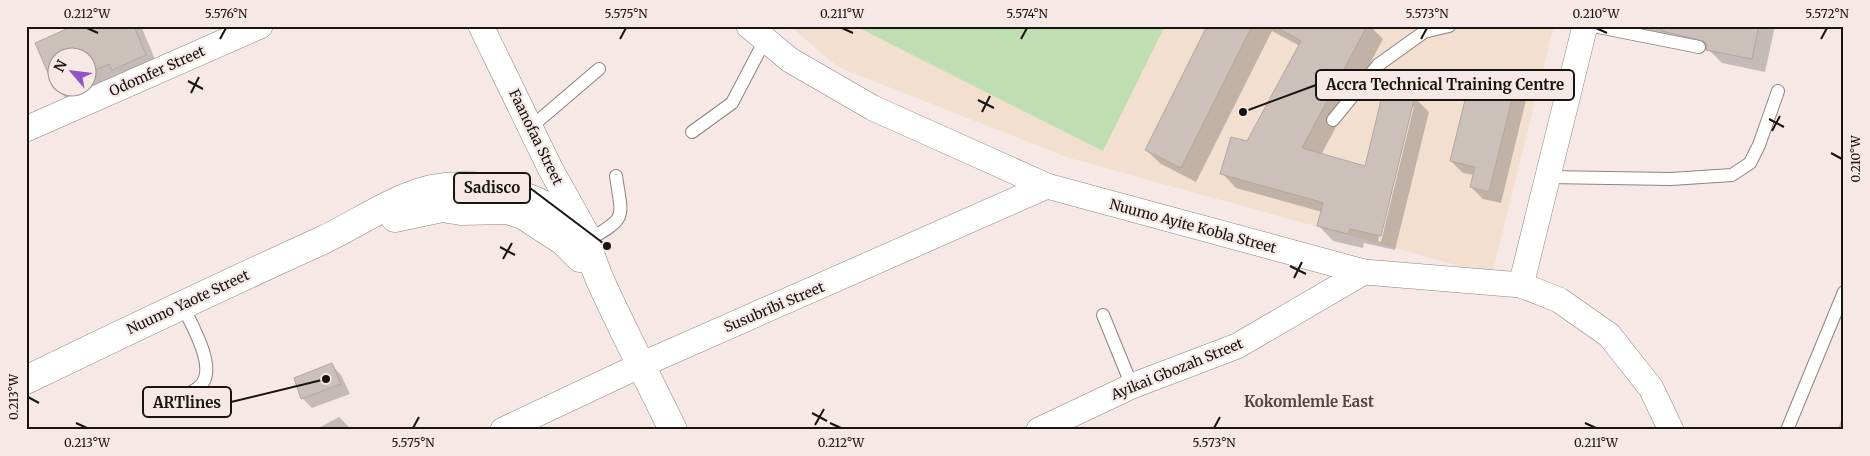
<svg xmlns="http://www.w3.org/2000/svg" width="1870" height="456" font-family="Merriweather,serif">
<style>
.education{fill:#f2dfcf}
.green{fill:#bfdfb3}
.shadow{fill:#0003;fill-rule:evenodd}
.building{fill:#ccc0bb;stroke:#b3a7a3}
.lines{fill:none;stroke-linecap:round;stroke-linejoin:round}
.lane-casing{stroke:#8f837f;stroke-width:14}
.street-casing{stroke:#8f837f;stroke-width:26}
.secondary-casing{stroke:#8f837f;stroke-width:29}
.lane{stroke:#fff;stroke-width:12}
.street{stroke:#fff;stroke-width:25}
.secondary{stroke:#fff;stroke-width:28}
.ticks{fill:none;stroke:#181412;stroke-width:2}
.labels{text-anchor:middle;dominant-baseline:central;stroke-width:4.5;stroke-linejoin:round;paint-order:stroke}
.street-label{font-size:14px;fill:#181412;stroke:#f6e9e5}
.neighbourhood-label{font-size:15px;font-weight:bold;fill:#514643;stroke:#f6e9e5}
.leader{fill:none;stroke:#181412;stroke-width:2}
.callout-dot{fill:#181412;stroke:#f6e9e5;stroke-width:2}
.callout{fill:#f6e9e5;stroke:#181412;stroke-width:2}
.callout-label{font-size:15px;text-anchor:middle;font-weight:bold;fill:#181412}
.neatline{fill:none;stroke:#181412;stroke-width:2}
.ticks-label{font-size:12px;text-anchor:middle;fill:#181412}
</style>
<rect width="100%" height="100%" fill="#f6e9e5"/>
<polygon class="education" points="790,26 1554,26 1492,275 1069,158 838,67"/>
<polygon class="green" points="855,26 1165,26 1103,151"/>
<g class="shadow">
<path d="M76 26H141L159 69 69 101 55 87 37 43ZM58 58H88V88H58Z"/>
<path d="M1209 26H1370L1383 39 1321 155 1366 168 1414 97 1429 112 1395 250 1364 243 1363 248 1333 241 1319 226 1322 212 1236 188 1222 173 1248 142 1300 46 1272 31 1196 182 1161 164 1146 150ZM1411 106H1414L1381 242 1378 241Z"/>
<polygon points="1624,26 1775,26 1765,72 1722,63 1710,51 1635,36"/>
<polygon points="1515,88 1526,100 1501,203 1483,199 1471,187 1474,175 1463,173 1451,161 1494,96"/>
<polygon points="332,365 341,375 350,394 312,408 302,398"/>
<polygon points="1844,409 1844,430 1838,430"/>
<polygon points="339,417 352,430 315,430"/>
</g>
<g class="building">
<polygon points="73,26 134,26 146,55 112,70 109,64 88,73 88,58 58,58 58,86 54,87 35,43"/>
<polygon points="1207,26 1252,26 1181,168 1145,150"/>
<polygon points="1274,26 1367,26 1302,148 1365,166 1384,88 1415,96 1381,236 1350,229 1348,234 1317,226 1323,203 1321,202 1220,174 1231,137 1247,141 1301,41"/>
<polygon points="1662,26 1759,26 1752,59 1706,50 1707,44 1704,41 1662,31"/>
<polygon points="1496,82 1515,87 1489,192 1470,187 1475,167 1450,161 1468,88 1493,94"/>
<polygon points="332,363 341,384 301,399 294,378"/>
</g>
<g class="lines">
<defs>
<g id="lane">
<polyline points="1593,26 1699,47"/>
<polyline points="1333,120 1378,65 1424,32 1449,26"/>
<polyline points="531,127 599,69"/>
<polyline points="692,132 732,103 765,40"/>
<polyline points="1547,177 1671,179 1732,175 1750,163 1759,145 1778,91"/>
<path d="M590 239C628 217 622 218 616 176"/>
<polyline points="1103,315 1132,386"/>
<path d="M168 403C178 398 191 394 199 387 220 370 190 323 182 304"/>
<polyline points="1787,430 1844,292"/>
</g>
<g id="street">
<polyline points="481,26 551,170 588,236"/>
<polyline points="749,26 790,60 873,108 1047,186 1364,272 1521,285 1559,300 1609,335 1651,388 1671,430"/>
<polyline points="26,129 260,26"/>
<polyline points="1521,285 1585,26"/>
<polyline points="503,430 641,365 1047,186"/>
<polyline points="1039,430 1132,386 1237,346 1364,272"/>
</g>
<g id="secondary">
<polyline points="395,218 442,208 461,211 507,210 523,215 546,230 563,241 580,258"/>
<path d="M26 380C125 332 224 285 323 240 359 223 393 198 432 189 477 180 539 192 572 225 588 241 592 261 600 280 623 331 649 380 673 430"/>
</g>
</defs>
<use href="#lane" class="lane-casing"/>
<use href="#street" class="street-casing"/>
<use href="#secondary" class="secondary-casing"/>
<use href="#lane" class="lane"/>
<use href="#street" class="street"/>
<use href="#secondary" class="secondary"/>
</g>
<path class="ticks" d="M87 28 98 33M842 28 853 33M1596 28 1607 33M220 39 226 28M620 39 626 28M1021 39 1027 28M1421 39 1427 28M1821 39 1827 28M188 81 203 89M191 93 199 77M978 100 994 108M982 112 990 96M1769 119 1784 127M1772 131 1780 116M1831 153 1842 159M500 247 515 255M503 259 512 243M1290 266 1306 274M1294 278 1302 262M28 397 39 403M812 413 827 421M76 423 87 428M830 423 841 428M1585 423 1596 428M815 425 824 409M413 428 419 417M1214 428 1220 417"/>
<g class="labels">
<g class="street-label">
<text transform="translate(157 71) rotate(-24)">Odomfer Street</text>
<text transform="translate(536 137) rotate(64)">Faanofaa Street</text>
<text transform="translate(1193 226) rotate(15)">Nuumo Ayite Kobla Street</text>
<text transform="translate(188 302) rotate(-25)">Nuumo Yaote Street</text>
<text transform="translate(774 307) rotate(-23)">Susubribi Street</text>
<text transform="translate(1177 369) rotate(-22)">Ayikai Gbozah Street</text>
</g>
<g class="neighbourhood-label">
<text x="1309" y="401">Kokomlemle East</text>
</g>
</g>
<path class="leader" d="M1243 112L1316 85M607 246L530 188M326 379L231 402"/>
<g class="callout-dot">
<circle cx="1243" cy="112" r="5"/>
<circle cx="607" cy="246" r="5"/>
<circle cx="326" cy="379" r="5"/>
</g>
<g class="callout">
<rect x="1316" y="70" width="258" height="30" rx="5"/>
<rect x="454" y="173" width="76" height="30" rx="5"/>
<rect x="143" y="387" width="88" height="30" rx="5"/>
</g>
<g class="callout-label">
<text x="1445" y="90">Accra Technical Training Centre</text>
<text x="492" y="193">Sadisco</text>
<text x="187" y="408">ARTlines</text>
</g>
<rect width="1870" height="456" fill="none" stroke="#f6e9e5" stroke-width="55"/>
<g transform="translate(72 72) rotate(298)"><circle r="24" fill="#f6e9e5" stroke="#9d9491"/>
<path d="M0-4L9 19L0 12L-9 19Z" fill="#9553c8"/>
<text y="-8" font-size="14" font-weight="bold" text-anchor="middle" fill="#181412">N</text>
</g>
<rect x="28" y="28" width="1814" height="400" class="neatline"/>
<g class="ticks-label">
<text x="87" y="18">0.212°W</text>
<text x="226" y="18">5.576°N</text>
<text x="626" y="18">5.575°N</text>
<text x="842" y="18">0.211°W</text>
<text x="1027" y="18">5.574°N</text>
<text x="1427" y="18">5.573°N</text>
<text x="1596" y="18">0.210°W</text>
<text x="1827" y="18">5.572°N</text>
<text transform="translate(1856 159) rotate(-90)" y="4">0.210°W</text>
<text transform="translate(14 397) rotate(-90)" y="4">0.213°W</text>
<text x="87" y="447">0.213°W</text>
<text x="413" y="447">5.575°N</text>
<text x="841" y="447">0.212°W</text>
<text x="1214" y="447">5.573°N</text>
<text x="1596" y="447">0.211°W</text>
</g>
</svg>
